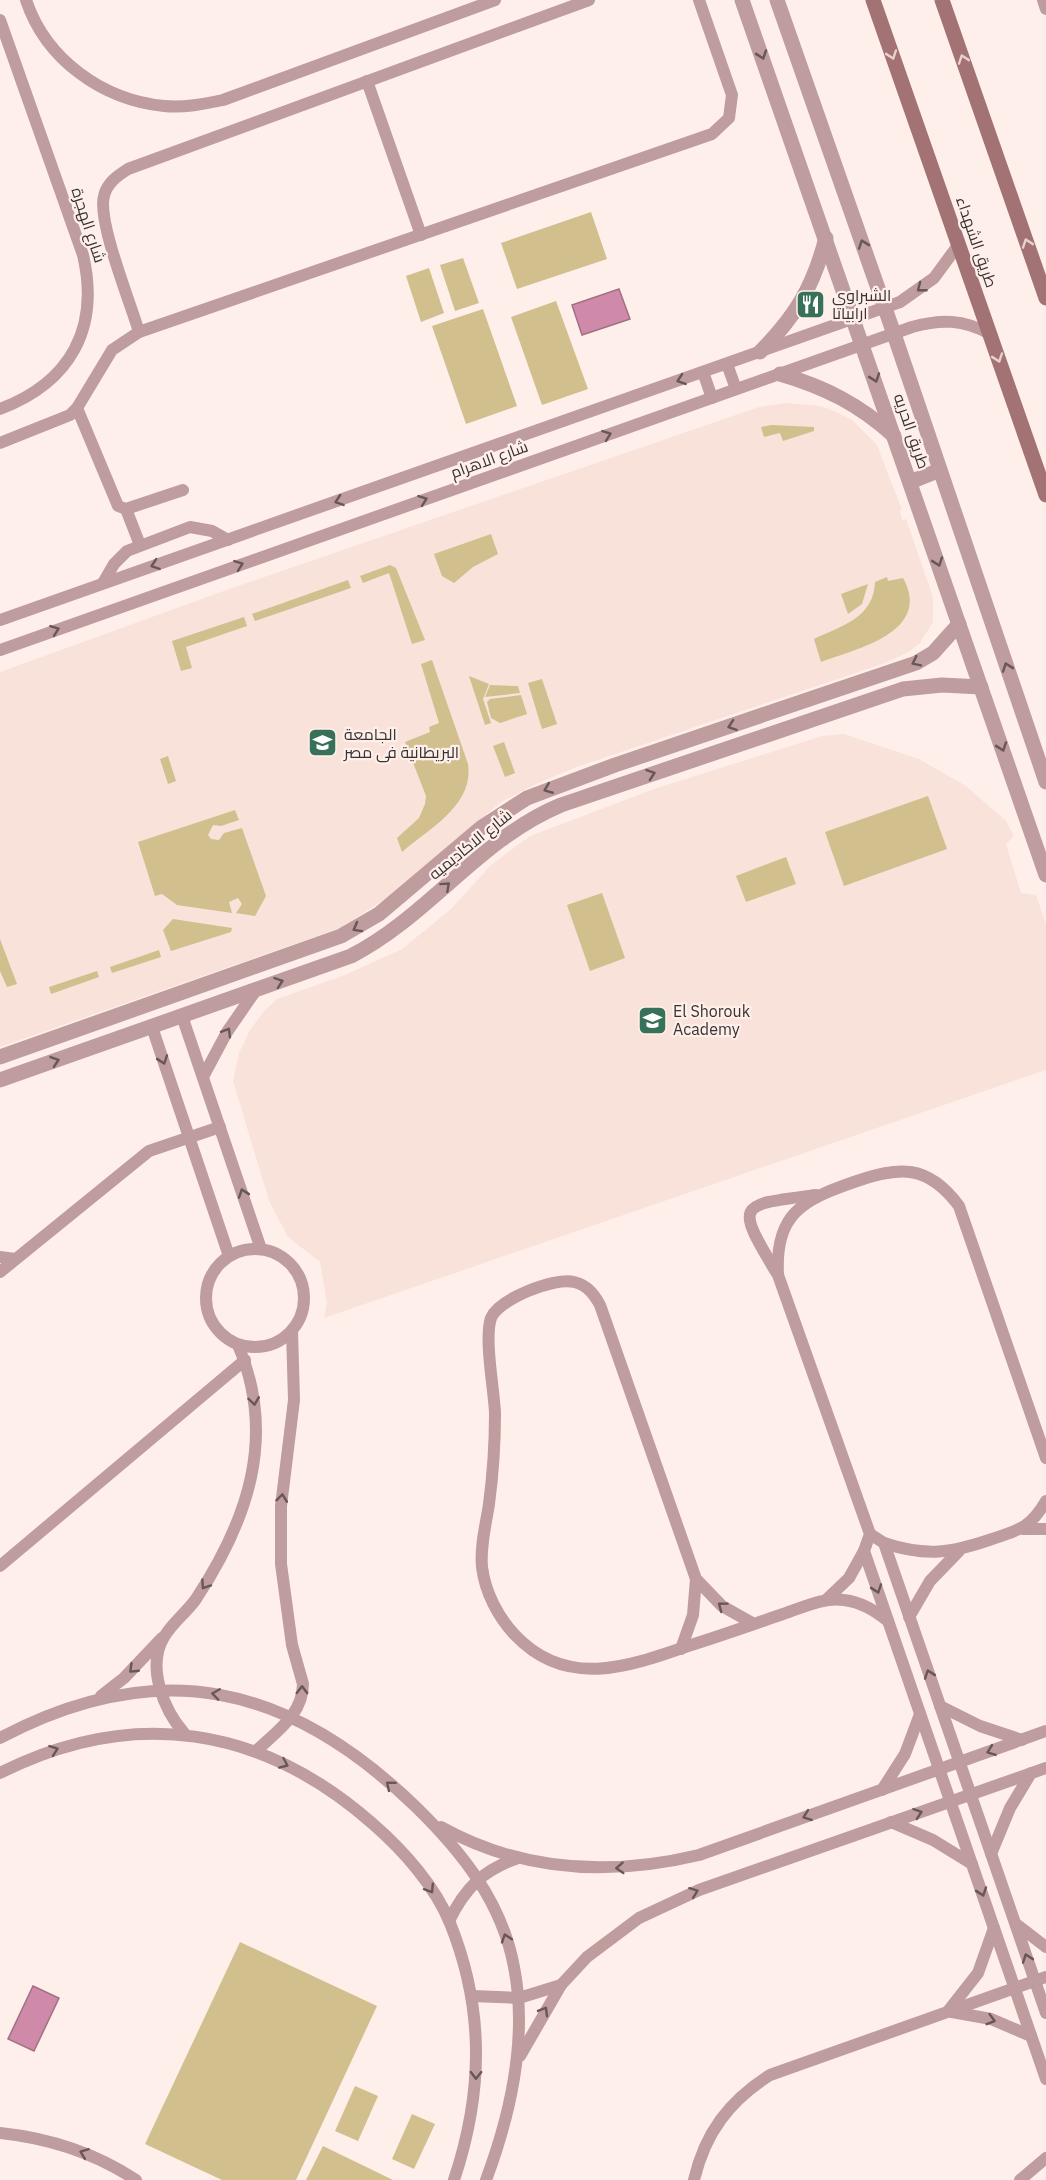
<svg xmlns="http://www.w3.org/2000/svg" width="1046" height="2180" font-family="'IBM Plex Sans',Cairo,sans-serif">
<style>
.built{fill:#f9e2da}
.green{fill:#d1bf8d}
.water{fill:#cf8aa9;stroke:#a27085;stroke-width:1.5}
.lines{fill:none;stroke-linecap:round;stroke-linejoin:round}
.minor{stroke:#bf9c9d;stroke-width:12}
.tertiary{stroke:#bf9c9d;stroke-width:15}
.secondary{stroke:#a37274;stroke-width:15}
.oneway{stroke:#675756}
.oneway2{stroke:#e8d0cc}
.labels{text-anchor:middle;dominant-baseline:central;stroke-width:4.5;stroke-linejoin:round;paint-order:stroke}
.street-label{font-size:16px;fill:#383230;stroke:#ffefea}
.poi-label{font-size:16px;fill:#383230;stroke:#ffefea;text-anchor:start}
</style>
<rect width="100%" height="100%" fill="#ffefea"/>
<g class="built">
<polygon points="787,403 820,406 837,412 852,420 877,445 902,510 900,511 902,520 906,519 933,597 933,622 920,643 909,652 885,663 574,768 536,784 501,802 385,899 340,928 0,1047 0,672 232,588 759,407"/>
<polygon points="844,734 919,759 966,786 1006,821 1014,836 1006,844 1021,893 1036,895 1046,924 1046,1070 324,1318 327,1303 320,1262 288,1237 269,1201 233,1081 239,1053 250,1030 264,1011 277,999 345,975 402,949 451,909 491,865 530,836 654,789 822,736"/>
</g>
<g class="green">
<polygon points="591,212 607,259 517,289 501,243"/>
<polygon points="463,258 479,303 455,311 440,265"/>
<polygon points="429,268 444,313 421,322 406,276"/>
<polygon points="556,301 588,389 542,405 511,317"/>
<polygon points="483,309 517,406 466,424 432,326"/>
<polygon points="772,425 814,427 814,431 783,441 780,433 764,437 761,427"/>
<polygon points="491,534 498,554 473,567 454,583 442,576 434,554"/>
<polygon points="390,565 396,568 425,640 412,644 389,573 363,583 360,576"/>
<path d="M887 577 888 581 903 578C933 632 856 649 821 662L814 639C841 626 874 618 875 582Z"/>
<polygon points="348,580 351,588 255,621 252,614"/>
<polygon points="868,584 862,604 848,614 841,594"/>
<polygon points="244,617 247,626 186,647 192,668 181,671 172,641"/>
<path d="M432 660 468 764C474 805 430 828 402 852L397 838 419 818 425 804 426 796 405 742 430 732 429 727 439 723 421 664Z"/>
<polygon points="469,676 489,684 483,699 491,723 485,725"/>
<polygon points="542,679 557,724 542,729 528,683"/>
<polygon points="490,685 518,686 520,693 485,697"/>
<polygon points="521,695 527,714 500,723 491,718 487,702 490,699"/>
<polygon points="504,742 515,773 505,777 493,746"/>
<polygon points="168,756 176,781 168,784 160,759"/>
<polygon points="928,796 947,849 844,886 825,832"/>
<polygon points="235,810 239,820 221,826 213,825 208,835 211,839 219,840 224,833 242,828 266,896 255,916 236,913 242,904 238,898 229,902 232,913 177,905 162,894 155,896 138,842"/>
<polygon points="786,857 796,884 746,902 736,876"/>
<polygon points="602,893 625,958 590,971 567,905"/>
<polygon points="173,919 232,928 231,932 171,951 163,930"/>
<polygon points="0,939 17,984 7,987 0,971"/>
<polygon points="159,950 161,957 112,973 110,967"/>
<polygon points="97,971 99,977 51,994 49,987"/>
<polygon points="240,1942 377,2006 296,2180 222,2180 145,2144"/>
<polygon points="355,2086 378,2096 358,2141 335,2131"/>
<polygon points="412,2114 435,2124 414,2169 392,2159"/>
<polygon points="323,2146 393,2180 306,2180"/>
</g>
<g class="water">
<polygon points="619,289 630,319 582,335 572,305"/>
<polygon points="33,1986 59,1998 34,2051 8,2039"/>
</g>
<g class="lines">
<g class="minor">
<path d="M26 0C46 60 103 100 164 106 184 108 204 104 223 100L495 0"/>
<polyline points="1043,0 1046,9"/>
<path d="M0 20 83 255C100 328 71 382 0 409"/>
<polyline points="367,81 421,235"/>
<path d="M139 332C131 304 97 221 104 196 107 183 117 176 128 169L589 0"/>
<polyline points="727,364 736,389"/>
<polyline points="703,372 712,398"/>
<polyline points="77,408 118,506 126,509 183,490"/>
<polyline points="0,443 70,415 77,408 112,350 139,332 712,134 729,118 732,95 699,0"/>
<polyline points="126,509 140,545"/>
<polyline points="103,583 114,564 127,551 190,527 212,531 228,540"/>
<polyline points="0,620 900,302 934,278 959,244"/>
<path d="M0 650 912 327C941 319 963 319 990 334"/>
<polyline points="182,1016 261,1249"/>
<polyline points="152,1027 229,1256"/>
<polyline points="203,1077 227,1032 256,990"/>
<circle cx="255" cy="1298" r="49"/>
<polyline points="0,1257 15,1259"/>
<polyline points="0,1272 149,1151 220,1127"/>
<path d="M776 1272C735 1203 737 1205 816 1195"/>
<path d="M1046 1458 959 1206C928 1164 899 1166 854 1182 802 1200 775 1214 778 1275L870 1534 864 1551 1046 2079"/>
<polyline points="1023,1529 1046,1529"/>
<polyline points="870,1534 884,1543 1046,2013"/>
<path d="M884 1543C926 1557 952 1553 992 1539 1020 1530 1031 1527 1046 1501"/>
<polyline points="0,1566 245,1360"/>
<polyline points="827,1599 849,1578 864,1551"/>
<polyline points="909,1617 930,1581 959,1551"/>
<path d="M754 1624 722 1606 696 1579 600 1305C594 1294 587 1285 574 1282 554 1277 499 1299 491 1318 484 1339 494 1389 495 1413 495 1443 493 1474 489 1504 486 1524 480 1546 482 1567 485 1592 498 1617 515 1635 566 1689 628 1667 688 1646 720 1636 751 1625 783 1614 802 1608 823 1597 844 1600 861 1602 874 1610 888 1621"/>
<polyline points="681,1649 693,1615 696,1579"/>
<polyline points="101,1696 124,1678 162,1638"/>
<polyline points="940,1706 980,1726 1022,1740"/>
<path d="M184 1733C164 1710 146 1667 164 1637 172 1623 187 1612 196 1599 248 1520 277 1436 238 1345"/>
<path d="M0 1738C159 1654 289 1684 416 1807 462 1852 502 1902 514 1967 528 2038 511 2113 486 2180"/>
<path d="M256 1751C277 1731 303 1714 303 1684L292 1645 281 1564V1506L294 1400 292 1331"/>
<path d="M0 1773C133 1706 262 1726 373 1824 403 1850 435 1886 450 1923 485 2010 483 2093 454 2180"/>
<polyline points="882,1790 905,1754 920,1714"/>
<polyline points="891,1822 933,1840 972,1864"/>
<path d="M441 1827C522 1872 611 1876 699 1855L1046 1731"/>
<polyline points="991,1854 1010,1808 1031,1773"/>
<path d="M449 1921C465 1888 483 1870 518 1858"/>
<polyline points="1016,1924 1046,1947"/>
<polyline points="472,1996 519,1998 561,1985"/>
<polyline points="949,2010 978,1973 994,1928"/>
<polyline points="952,2012 991,2019 1031,2036"/>
<polyline points="520,2056 561,1985 587,1957 639,1918 699,1890 1046,1768"/>
<path d="M0 2133C48 2138 95 2153 136 2180"/>
<path d="M694 2180C705 2133 729 2101 770 2075L1046 1977"/>
<polyline points="1020,2180 1046,2158"/>
</g>
<g class="tertiary">
<polyline points="742,0 1046,875"/>
<polyline points="777,0 894,334 1046,782"/>
<path d="M760 352C796 316 813 287 826 238"/>
<path d="M780 374C825 387 860 405 894 436"/>
<polyline points="910,482 940,470"/>
<polyline points="0,1057 341,936 379,914 482,827 527,798 615,765 916,663 933,653 959,624"/>
<path d="M0 1080 351 956C429 916 479 839 561 805L903 689 942 685 981 687"/>
</g>
<g class="secondary">
<polyline points="873,0 1046,495"/>
<polyline points="942,0 1046,298"/>
</g>
</g>
<defs><path id="oneway-chevron" d="M-2-3.5L2.5 0L-2 3.5" fill="none" stroke-width="1.6" stroke-linecap="round" stroke-linejoin="round" transform="scale(1.5)"/></defs>
<g class="oneway">
<use href="#oneway-chevron" transform="translate(762 55) rotate(71)"/>
<use href="#oneway-chevron" transform="translate(863 244) rotate(-109)"/>
<use href="#oneway-chevron" transform="translate(921 288) rotate(142)"/>
<use href="#oneway-chevron" transform="translate(875 378) rotate(71)"/>
<use href="#oneway-chevron" transform="translate(681 380) rotate(161)"/>
<use href="#oneway-chevron" transform="translate(607 435) rotate(-20)"/>
<use href="#oneway-chevron" transform="translate(423 500) rotate(-20)"/>
<use href="#oneway-chevron" transform="translate(339 501) rotate(161)"/>
<use href="#oneway-chevron" transform="translate(938 562) rotate(71)"/>
<use href="#oneway-chevron" transform="translate(155 565) rotate(161)"/>
<use href="#oneway-chevron" transform="translate(239 565) rotate(-20)"/>
<use href="#oneway-chevron" transform="translate(55 630) rotate(-20)"/>
<use href="#oneway-chevron" transform="translate(916 662) rotate(154)"/>
<use href="#oneway-chevron" transform="translate(1007 667) rotate(-109)"/>
<use href="#oneway-chevron" transform="translate(732 726) rotate(161)"/>
<use href="#oneway-chevron" transform="translate(1002 747) rotate(71)"/>
<use href="#oneway-chevron" transform="translate(651 774) rotate(-19)"/>
<use href="#oneway-chevron" transform="translate(548 789) rotate(158)"/>
<use href="#oneway-chevron" transform="translate(446 886) rotate(-42)"/>
<use href="#oneway-chevron" transform="translate(357 928) rotate(151)"/>
<use href="#oneway-chevron" transform="translate(279 982) rotate(-19)"/>
<use href="#oneway-chevron" transform="translate(227 1032) rotate(-59)"/>
<use href="#oneway-chevron" transform="translate(163 1060) rotate(71)"/>
<use href="#oneway-chevron" transform="translate(55 1061) rotate(-19)"/>
<use href="#oneway-chevron" transform="translate(243 1193) rotate(-109)"/>
<use href="#oneway-chevron" transform="translate(254 1401) rotate(82)"/>
<use href="#oneway-chevron" transform="translate(282 1498) rotate(-83)"/>
<use href="#oneway-chevron" transform="translate(205 1585) rotate(124)"/>
<use href="#oneway-chevron" transform="translate(877 1589) rotate(71)"/>
<use href="#oneway-chevron" transform="translate(722 1606) rotate(-143)"/>
<use href="#oneway-chevron" transform="translate(133 1669) rotate(136)"/>
<use href="#oneway-chevron" transform="translate(929 1674) rotate(-109)"/>
<use href="#oneway-chevron" transform="translate(302 1690) rotate(-89)"/>
<use href="#oneway-chevron" transform="translate(216 1694) rotate(-172)"/>
<use href="#oneway-chevron" transform="translate(54 1750) rotate(-20)"/>
<use href="#oneway-chevron" transform="translate(991 1751) rotate(160)"/>
<use href="#oneway-chevron" transform="translate(284 1764) rotate(24)"/>
<use href="#oneway-chevron" transform="translate(390 1785) rotate(-140)"/>
<use href="#oneway-chevron" transform="translate(918 1813) rotate(-19)"/>
<use href="#oneway-chevron" transform="translate(807 1816) rotate(160)"/>
<use href="#oneway-chevron" transform="translate(620 1868) rotate(176)"/>
<use href="#oneway-chevron" transform="translate(430 1889) rotate(58)"/>
<use href="#oneway-chevron" transform="translate(694 1892) rotate(-21)"/>
<use href="#oneway-chevron" transform="translate(982 1892) rotate(71)"/>
<use href="#oneway-chevron" transform="translate(506 1938) rotate(-108)"/>
<use href="#oneway-chevron" transform="translate(1027 1958) rotate(-109)"/>
<use href="#oneway-chevron" transform="translate(544 2011) rotate(-60)"/>
<use href="#oneway-chevron" transform="translate(991 2020) rotate(16)"/>
<use href="#oneway-chevron" transform="translate(476 2075) rotate(91)"/>
<use href="#oneway-chevron" transform="translate(84 2153) rotate(-159)"/>
</g>
<g class="oneway2">
<use href="#oneway-chevron" transform="translate(892 55) rotate(71)"/>
<use href="#oneway-chevron" transform="translate(963 59) rotate(-109)"/>
<use href="#oneway-chevron" transform="translate(1027 243) rotate(-109)"/>
<use href="#oneway-chevron" transform="translate(998 358) rotate(71)"/>
</g>
<defs>
<symbol id="restaurant-square" viewBox="-11 -11 22 22"><rect x="-9" y="-9" width="18" height="18" rx="4" fill="#387159" stroke="#ffefea"/><path d="M-5-6h1v4h1v-4h1v4h1v-4h1v5L-1.5 .5V6h-2V.5L-5-1ZM5-6V6H3V1.5H1.5Q1.5-4 5-6Z" fill="#fff"/></symbol>
<symbol id="university-square" viewBox="-11 -11 22 22"><rect x="-9" y="-9" width="18" height="18" rx="4" fill="#387159" stroke="#ffefea"/><path d="M0-5L7-2L0 1L-7-2ZM-4 1L0 2.5L4 1V4Q0 6-4 4Z" fill="#fff"/></symbol>
</defs>
<g fill-rule="evenodd">
<use href="#restaurant-square" x="794" y="288" width="33" height="33"/>
<use href="#university-square" x="306" y="726" width="33" height="33"/>
<use href="#university-square" x="636" y="1004" width="33" height="33"/>
</g>
<g class="labels">
<g class="street-label">
<text transform="translate(89 225) rotate(72)">شارع الهجرة</text>
<text transform="translate(977 242) rotate(71)">طريق الشهداء</text>
<text transform="translate(912 431) rotate(71)">طريق الحريه</text>
<text transform="translate(489 459) rotate(-20)">شارع الاهرام</text>
<text transform="translate(470 844) rotate(-39)">شارع الاكاديميه</text>
</g>
<g class="poi-label">
<text x="832" y="295">الشبراوى<tspan x="832" dy="18">ارابياتا</tspan></text>
<text x="344" y="734">الجامعة<tspan x="344" dy="18">البريطانية فى مصر</tspan></text>
<text x="673" y="1011">El Shorouk<tspan x="673" dy="18">Academy</tspan></text>
</g>
</g>
</svg>
